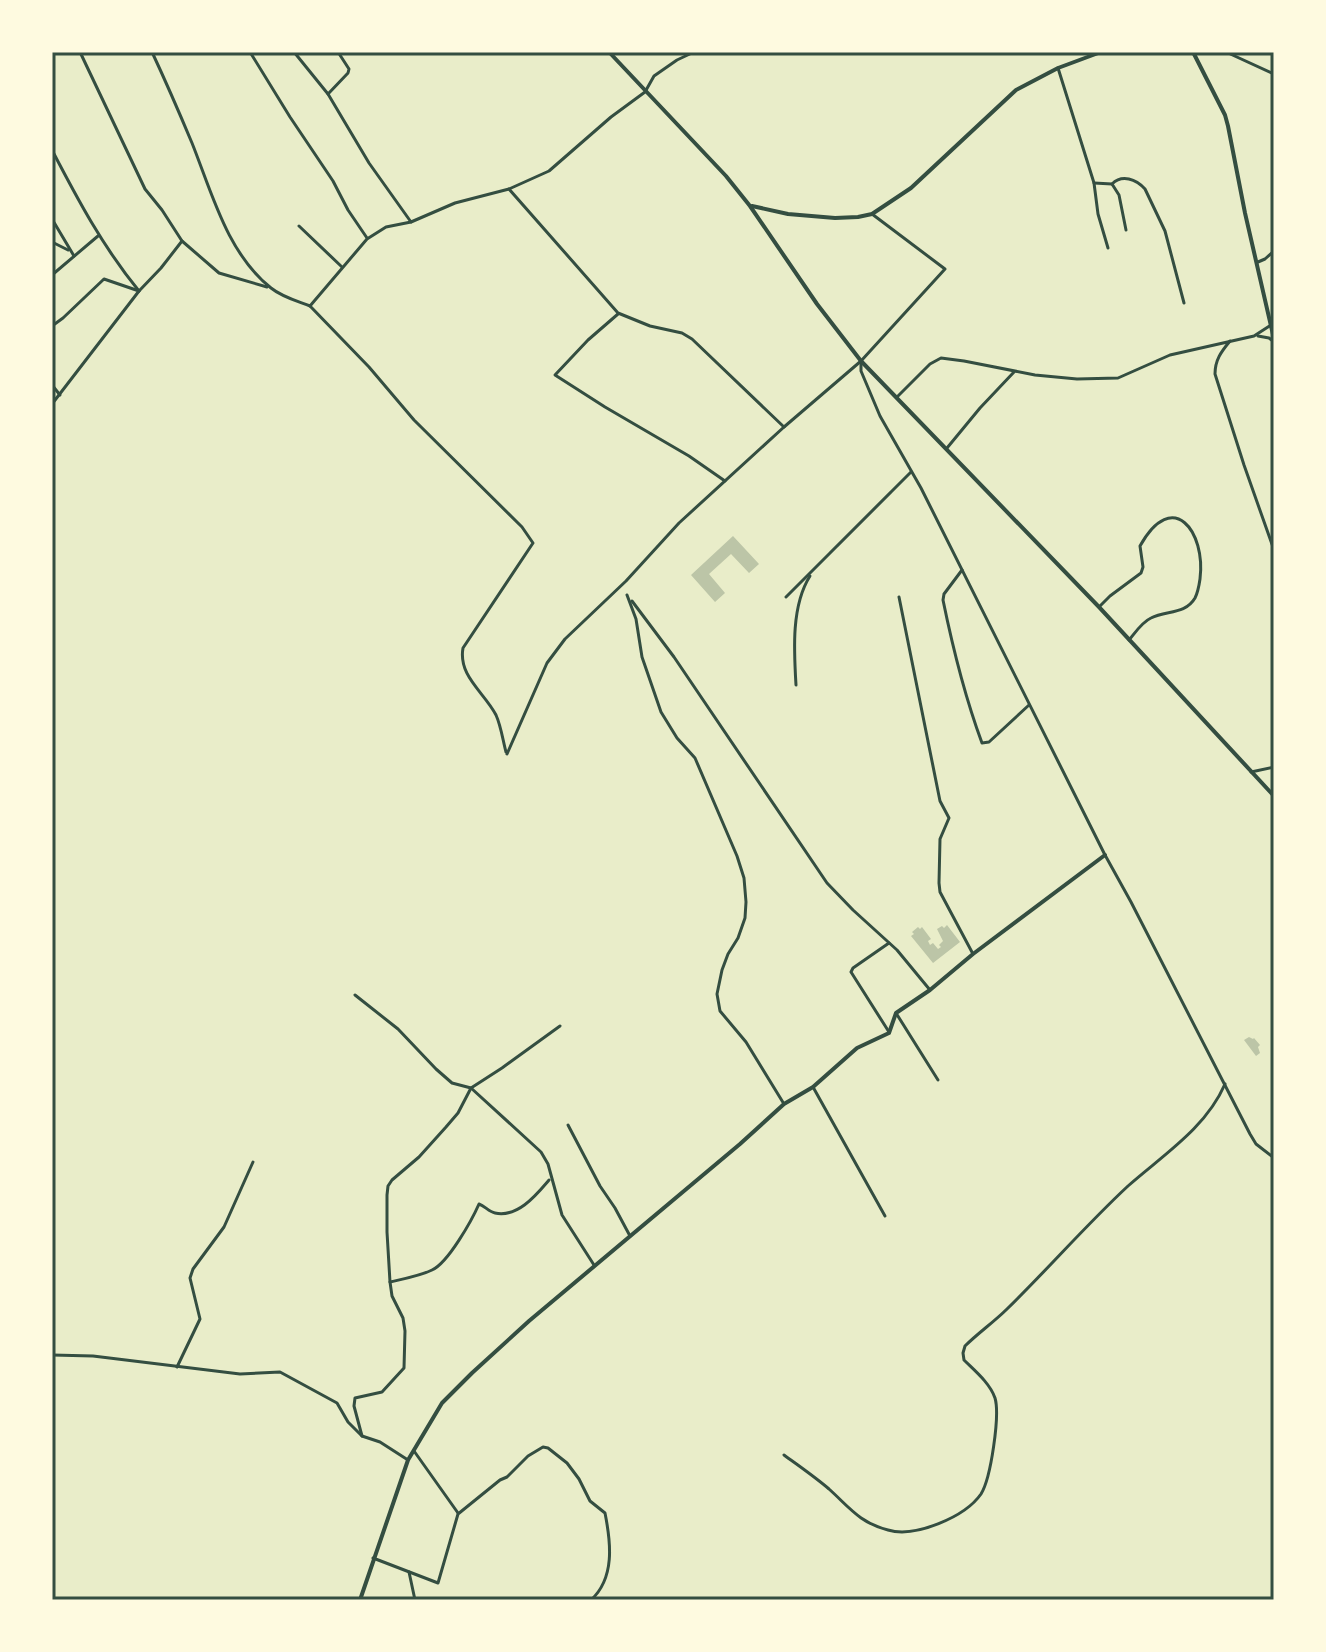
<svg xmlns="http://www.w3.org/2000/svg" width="1326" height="1652" font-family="'Public Sans',sans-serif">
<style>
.building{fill:#bcc5a7}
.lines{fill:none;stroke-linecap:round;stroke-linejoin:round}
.minor{stroke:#344e41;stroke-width:3}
.tertiary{stroke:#344e41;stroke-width:4}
.neatline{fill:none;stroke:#344e41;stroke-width:3}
</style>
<rect width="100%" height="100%" fill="#e9edc9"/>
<g class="building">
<polygon points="733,536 759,564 749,573 731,554 709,574 725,593 715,602 691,575"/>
<polygon points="947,925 960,942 933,963 911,936 914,934 912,932 918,927 920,929 922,927 931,939 928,941 930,945 933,943 938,949 941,947 939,945 943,941 937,929 942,926 944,928"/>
<polygon points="1249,1037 1253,1039 1254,1038 1260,1045 1258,1047 1260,1053 1256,1056 1244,1040"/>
</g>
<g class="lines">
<g class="minor">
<path d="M152 52C166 82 179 112 192 143 212 193 227 253 271 288 282 297 297 301 310 306L367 239 386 227 411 222"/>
<polyline points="250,52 290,117 333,181 348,210 367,238"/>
<polyline points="294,52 328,94 369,163 411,222 455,203 509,189 549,171 611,117 645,92 654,76 677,60 694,52"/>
<polyline points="1226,52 1274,74"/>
<polyline points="1058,68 1094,183 1098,214 1108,248"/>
<polyline points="328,94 348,73 349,69 338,52"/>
<path d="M52 150C78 200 103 247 139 291"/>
<path d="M1094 183 1112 184C1122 174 1136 179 1145 189L1165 231 1184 303"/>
<polyline points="1112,184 1119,195 1126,230"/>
<polyline points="509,189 618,313 650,326 682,333 692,339 784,427"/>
<polyline points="52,219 74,256"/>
<polyline points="299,226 342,267"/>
<polyline points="182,241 219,273 267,287"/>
<polyline points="52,242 68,250"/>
<polyline points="1258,262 1265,259 1274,251"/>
<polyline points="52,275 98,236"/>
<path d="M310 306 369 367 414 420 522 527 533 543 463 648C458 676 484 692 496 715 501 726 503 741 506 752"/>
<polyline points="618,314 588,340 555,375 605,407 689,456 725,481"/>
<polyline points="52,326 63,318 104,279 139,291"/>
<polyline points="1258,336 1269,338 1274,342"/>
<path d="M1230 341C1221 352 1215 360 1215 374L1244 465 1274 550"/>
<polyline points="861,362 861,371 880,416 921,488 1105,855 1131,902 1250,1134 1256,1144 1274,1158"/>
<polyline points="52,385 60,395"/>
<polyline points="897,397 930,364 941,358 964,361 1035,375 1077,379 1118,378 1170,355 1254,336 1271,325"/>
<polyline points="52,404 139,291 161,268 182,241 162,210 145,189 80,52"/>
<polyline points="947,448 980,408 1014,372"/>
<path d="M962 570 944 594 943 600C953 649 965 697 982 743L989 742 1029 705"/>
<polyline points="627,595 636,619 642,657 661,712 677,738 695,758 737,856 744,878 746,902 745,918 738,938 728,954 722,970 717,994 720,1011 746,1042 784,1104"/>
<polyline points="786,597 911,472"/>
<polyline points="899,597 940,801 949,818 940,839 939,883 940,892 973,954"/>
<polyline points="632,601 674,657 827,883 853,910 897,950 930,990"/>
<path d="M1099 607 1110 596 1141 573 1143 567 1140 546C1173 487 1206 532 1200 579 1199 586 1198 592 1195 598 1185 615 1166 610 1151 618 1142 622 1135 633 1129 640"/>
<path d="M796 685C794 651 791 606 810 576"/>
<polyline points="507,754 547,663 565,639 626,581 679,523 784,427 861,361 945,269 872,214"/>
<polyline points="1251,772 1274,767"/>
<polyline points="355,995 398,1029 436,1069 452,1083 471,1088 541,1152 548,1164 562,1215 594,1265"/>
<polyline points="896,1013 938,1080"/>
<polyline points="889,1032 851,972 853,968 889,943"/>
<polyline points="813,1087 885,1216"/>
<polyline points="568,1125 600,1186 615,1208 630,1236"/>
<path d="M390 1282C403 1279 420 1276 432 1270 448 1263 472 1220 479 1204 485 1206 489 1212 495 1213 518 1218 537 1194 549 1180"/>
<polyline points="52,1355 93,1356 240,1374 280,1372 337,1403 348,1422 362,1436 380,1442 408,1460"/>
<polyline points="177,1367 200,1319 190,1278 193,1269 224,1227 253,1162"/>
<polyline points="362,1436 354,1406 355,1398 382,1392 404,1368 405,1331 403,1318 392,1296 390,1282 387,1232 387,1195 388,1186 392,1180 419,1157 446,1127 458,1113 471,1088 502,1068 560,1026"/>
<polyline points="414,1451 458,1513"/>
<path d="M784 1455C799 1466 815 1477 829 1489 849 1507 860 1523 888 1530 915 1538 965 1517 981 1494 991 1478 1000 1415 995 1398 990 1383 974 1370 964 1360L963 1353 965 1346C978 1333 994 1322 1007 1309 1048 1269 1086 1225 1128 1186 1163 1155 1206 1128 1225 1084"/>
<path d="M373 1558 438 1583 458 1514 500 1480 507 1477 528 1456 543 1447 548 1448 567 1463 579 1479 590 1501 605 1513C611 1543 615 1578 591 1600"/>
<polyline points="409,1572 415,1600"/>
</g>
<g class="tertiary">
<polyline points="609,52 726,176 750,206 817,304 861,361 1099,607 1274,796"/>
<polyline points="1193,52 1225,115 1228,126 1245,213 1274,339"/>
<polyline points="752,206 788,214 835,218 858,217 872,214 911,188 1016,90 1058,68 1101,52"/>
<polyline points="360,1600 408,1460 442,1403 472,1373 529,1321 740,1144 784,1104 813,1087 857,1048 889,1033 896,1013 930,990 973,954 1105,855"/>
</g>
</g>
<rect width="1326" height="1652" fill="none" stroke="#fefae0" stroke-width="108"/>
<rect x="54" y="54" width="1218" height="1544" class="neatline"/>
</svg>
